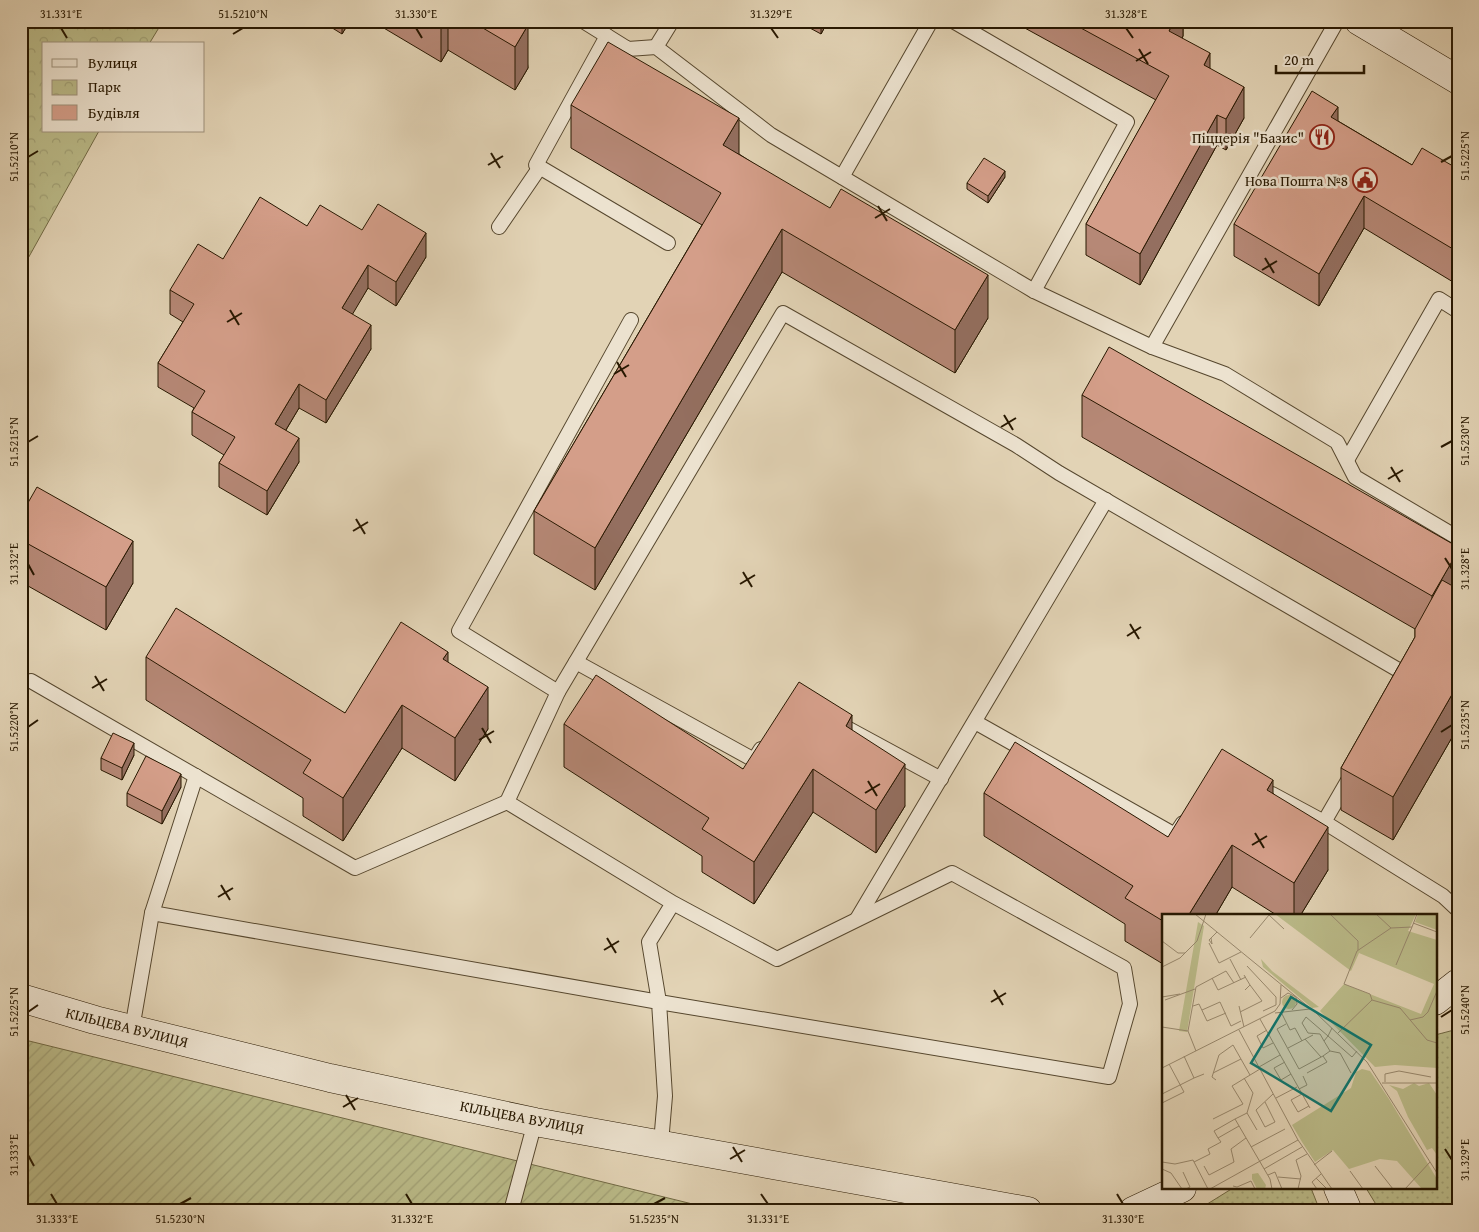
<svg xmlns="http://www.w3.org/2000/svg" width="1479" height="1232" font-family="'Gentium Book Plus',serif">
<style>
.grass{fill:url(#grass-dots);stroke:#716944}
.park{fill:url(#park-crowns);stroke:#716944}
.garden{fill:url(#garden-furrows);stroke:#716944}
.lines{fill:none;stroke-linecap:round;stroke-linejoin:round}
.lane-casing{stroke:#56472e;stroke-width:16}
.secondary-casing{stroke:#281801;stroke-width:29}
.lane{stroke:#ece2cf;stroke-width:14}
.secondary{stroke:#ece2cf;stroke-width:28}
.wall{fill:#b68876;stroke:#281801}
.shaded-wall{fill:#946f60;stroke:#281801}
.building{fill:#d49e89;stroke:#281801}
.ticks{fill:none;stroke:#281801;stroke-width:2}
.labels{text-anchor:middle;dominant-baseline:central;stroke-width:5;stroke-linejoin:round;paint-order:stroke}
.poi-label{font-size:15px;fill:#281801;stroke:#ece2cf;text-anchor:end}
.street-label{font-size:15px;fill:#281801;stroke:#ece2cf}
.inset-road{fill:none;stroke:#98886d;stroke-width:1}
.view{fill:#0f766e;fill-opacity:0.15;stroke:#0f766e;stroke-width:2.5}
.inset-edge{fill:none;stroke:#281801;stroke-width:2.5}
.neatline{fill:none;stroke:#281801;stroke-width:2}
.ticks-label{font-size:12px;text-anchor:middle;fill:#281801}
</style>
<defs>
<pattern id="grass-dots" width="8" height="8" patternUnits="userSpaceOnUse" patternTransform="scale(1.25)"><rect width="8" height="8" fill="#baba88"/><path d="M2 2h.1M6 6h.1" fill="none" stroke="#a09f74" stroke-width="1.8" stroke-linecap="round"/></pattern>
<pattern id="park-crowns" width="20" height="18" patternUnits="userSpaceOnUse" patternTransform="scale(1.25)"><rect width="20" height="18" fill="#baba88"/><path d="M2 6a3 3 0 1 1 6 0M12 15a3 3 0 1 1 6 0" fill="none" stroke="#a09f74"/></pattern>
<pattern id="garden-furrows" width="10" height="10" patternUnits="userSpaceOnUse" patternTransform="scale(1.25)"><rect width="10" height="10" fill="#baba88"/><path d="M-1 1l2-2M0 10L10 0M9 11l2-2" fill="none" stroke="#a09f74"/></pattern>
</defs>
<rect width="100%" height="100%" fill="#e2d3b5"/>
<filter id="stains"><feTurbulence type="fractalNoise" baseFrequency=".004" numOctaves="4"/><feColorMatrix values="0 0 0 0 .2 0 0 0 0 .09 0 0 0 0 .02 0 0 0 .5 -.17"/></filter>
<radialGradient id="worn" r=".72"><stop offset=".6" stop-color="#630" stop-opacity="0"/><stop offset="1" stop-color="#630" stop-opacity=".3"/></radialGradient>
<g class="grass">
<polygon points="1458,1029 1458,1211 1380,1211 1366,1188 1435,1188 1435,1035"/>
<polygon points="1233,1188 1311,1188 1320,1211 1196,1211"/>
</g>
<polygon class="park" points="21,21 163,21 149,44 44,44 44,131 99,131 21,271"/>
<polygon class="garden" points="21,1039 721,1211 21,1211"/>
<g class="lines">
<defs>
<g id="lane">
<polyline points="583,21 628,49 656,47 771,135 1034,291 1152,347 1225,374 1337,442 1355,477 1458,538"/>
<polyline points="953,21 1127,122 1034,291"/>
<polyline points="607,36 536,165 668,243"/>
<polyline points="656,47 672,21"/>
<polyline points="842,177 931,21"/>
<polyline points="499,227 540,167"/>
<polyline points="631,320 459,631 558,692 507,802 673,903 649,942 659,1002 1109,1077 1130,1004 1124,968 952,873 777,959 673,903"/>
<polyline points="1152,347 1337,21"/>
<polyline points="1347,460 1439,299 1458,311"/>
<polyline points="576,662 754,760 761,749"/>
<polyline points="31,681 355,868 507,802"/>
<polyline points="558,692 783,313 1016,445 1059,473 1407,675 1404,680"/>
<polyline points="975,722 1175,835 1183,823"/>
<polyline points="845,727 941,779"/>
<polyline points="1272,794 1324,822 1443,896 1458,910"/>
<polyline points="1324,822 1350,777"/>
<polyline points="152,913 196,776"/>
<polyline points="857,919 1106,500"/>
<polyline points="132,1029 152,913 659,1002 665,1096 661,1143"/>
<polyline points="511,1211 535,1122"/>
</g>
<g id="secondary">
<polyline points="1359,21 1458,80"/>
<polyline points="21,998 95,1020 330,1078 535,1122 1028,1211"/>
<polyline points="1435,1001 1458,983"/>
<polyline points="1338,1188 1348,1211"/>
<polyline points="1133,1211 1182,1188"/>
</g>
</defs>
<use href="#lane" class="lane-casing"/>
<use href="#secondary" class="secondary-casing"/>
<use href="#lane" class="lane"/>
<use href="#secondary" class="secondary"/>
</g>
<g class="wall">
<polygon points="321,21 350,21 342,34"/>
<polygon points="372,21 522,21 528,68 515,90 448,50 441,62"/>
<polygon points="797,21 828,21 821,34"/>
<polygon points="1012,21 1183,21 1183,36 1182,38 1210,69 1244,118 1226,150 1217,145 1140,285 1086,255 1086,224 1156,100"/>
<polygon points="571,105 739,154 988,318 955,373 782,272 595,590 534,554 534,511 702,225 571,148"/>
<polygon points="1338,121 1412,165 1458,169 1458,285 1364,228 1319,306 1234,256 1234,224"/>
<polygon points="1005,177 988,203 967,189 967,183"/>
<polygon points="307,226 426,257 396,306 368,288 352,314 371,349 326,423 299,408 286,430 299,462 267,515 219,487 219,463 224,455 192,435 192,412 194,408 158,387 158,363 183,322 170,314 170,290 223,259"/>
<polygon points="1082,395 1458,547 1458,727 1393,840 1341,810 1341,768 1415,637 1415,629 1082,437"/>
<polygon points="21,515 133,583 106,630 21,582"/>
<polygon points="146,657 345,713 448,662 488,729 455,781 402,748 343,841 303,816 303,798 146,700"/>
<polygon points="564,724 743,769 852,730 905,806 876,853 813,812 754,904 702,872 702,856 564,767"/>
<polygon points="134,755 122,780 101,770 101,758"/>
<polygon points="181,787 162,824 127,806 127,793"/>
<polygon points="984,793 1168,837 1273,793 1328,870 1300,916 1278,916 1232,887 1215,916 1163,916 1163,964 1125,941 1125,924 984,836"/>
</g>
<g class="shaded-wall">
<polygon points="342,21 350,21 342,34"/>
<polygon points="441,21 448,21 448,50 441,62"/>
<polygon points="821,21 828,21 821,34"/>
<polygon points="1174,21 1183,21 1183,36 1169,62 1169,31"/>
<polygon points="528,25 528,68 515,90 515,47"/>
<polygon points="1210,53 1210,84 1204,65"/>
<polygon points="1244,87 1244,118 1226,150 1226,119"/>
<polygon points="1338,107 1338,139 1331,117"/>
<polygon points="1217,115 1217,145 1140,285 1140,254"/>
<polygon points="739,118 739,160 723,145"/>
<polygon points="1005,171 1005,177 988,203 988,196"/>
<polygon points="1364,196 1364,228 1319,306 1319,274"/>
<polygon points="782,229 782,272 595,590 595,548"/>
<polygon points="426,233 426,257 396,306 396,282"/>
<polygon points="368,265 368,288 342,332 342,308"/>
<polygon points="988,275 988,318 955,373 955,330"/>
<polygon points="371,325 371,349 326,423 326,400"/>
<polygon points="299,384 299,408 275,448 275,424"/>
<polygon points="299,438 299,462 267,515 267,491"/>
<polygon points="133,541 133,583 106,630 106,587"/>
<polygon points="1458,551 1458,594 1432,639 1432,596"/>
<polygon points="448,652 448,694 443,659"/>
<polygon points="1458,684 1458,727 1393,840 1393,797"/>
<polygon points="488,687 488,729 455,781 455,738"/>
<polygon points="402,705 402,748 343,841 343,798"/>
<polygon points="852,715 852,758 846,726"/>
<polygon points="134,743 134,755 122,780 122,768"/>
<polygon points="905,764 905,806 876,853 876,810"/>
<polygon points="813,769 813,812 754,904 754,862"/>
<polygon points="181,774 181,787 162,824 162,811"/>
<polygon points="1273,780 1273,822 1267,790"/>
<polygon points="1328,827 1328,870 1300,916 1294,916 1294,883"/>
<polygon points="1232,845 1232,887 1215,916 1188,916"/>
</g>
<g class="building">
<polygon points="471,21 522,21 528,25 515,47"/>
<polygon points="1068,21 1174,21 1169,31 1210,53 1204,65 1244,87 1226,119 1217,115 1140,254 1086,224 1169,76"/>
<polygon points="608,42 739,118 723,145 830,208 841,189 988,275 955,330 782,229 595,548 534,511 721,193 571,105"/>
<polygon points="1312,91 1338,107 1331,117 1412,165 1422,148 1458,169 1458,252 1364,196 1319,274 1234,224"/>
<polygon points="984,158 1005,171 988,196 967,183"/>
<polygon points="260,197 307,226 320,205 362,230 378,204 426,233 396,282 368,265 342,308 371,325 326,400 299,384 275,424 299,438 267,491 219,463 235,437 192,412 205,391 158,363 194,304 170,290 198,244 223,259"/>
<polygon points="1109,347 1458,547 1458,551 1432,596 1082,395"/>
<polygon points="37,487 133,541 106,587 21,540 21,515"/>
<polygon points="1442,580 1458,589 1458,684 1393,797 1341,768 1415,637 1415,629"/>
<polygon points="176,608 345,713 401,622 448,652 443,659 488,687 455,738 402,705 343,798 303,773 311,760 146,657"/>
<polygon points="596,675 743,769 799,682 852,715 846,726 905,764 876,810 813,769 754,862 702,829 709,818 564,724"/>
<polygon points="113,733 134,743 122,768 101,758"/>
<polygon points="1015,742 1168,837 1222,749 1273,780 1267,790 1328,827 1294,883 1232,845 1188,916 1163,916 1163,921 1125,898 1133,886 984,793"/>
<polygon points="146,756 181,774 162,811 127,793"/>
</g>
<path class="ticks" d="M61 28 67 38M416 28 422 38M771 28 778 38M1126 28 1133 38M233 34 243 28M1139 49 1148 64M1136 61 1151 52M491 153 500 168M28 157 38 151M1441 162 1452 156M488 165 503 156M878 206 887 221M875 218 890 209M1265 258 1274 273M1262 270 1277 261M230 310 239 325M227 322 242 313M617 362 626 377M614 374 629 365M1004 415 1013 430M1001 427 1016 418M28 442 38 436M1441 447 1452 441M1391 467 1400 482M1388 479 1403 470M356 519 365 534M353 531 368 522M1445 558 1452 569M28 564 34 575M743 572 752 587M740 584 755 575M1130 624 1139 639M1127 636 1141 627M95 676 104 691M92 688 107 679M28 727 38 720M482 728 491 743M1441 732 1452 725M479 740 494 731M868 781 877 796M865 793 880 784M1255 833 1264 848M1252 845 1267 836M221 885 230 900M218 897 233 888M607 938 616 953M604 950 619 941M994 990 1003 1005M991 1002 1006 993M28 1012 38 1005M1441 1017 1452 1010M346 1095 355 1110M343 1107 358 1098M733 1147 742 1162M1445 1149 1452 1160M28 1155 34 1166M730 1159 745 1150M51 1194 57 1204M406 1194 412 1204M761 1194 768 1204M1117 1194 1123 1204M180 1204 191 1198M654 1204 665 1198"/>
<defs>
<symbol id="restaurant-ring" viewBox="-11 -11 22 22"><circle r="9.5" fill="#ece2cf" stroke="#8f2418" stroke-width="1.5"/><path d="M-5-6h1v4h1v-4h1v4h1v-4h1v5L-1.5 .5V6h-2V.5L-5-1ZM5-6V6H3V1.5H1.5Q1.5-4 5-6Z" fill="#8f2418"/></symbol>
<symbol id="civic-ring" viewBox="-11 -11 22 22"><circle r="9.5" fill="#ece2cf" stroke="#8f2418" stroke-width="1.5"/><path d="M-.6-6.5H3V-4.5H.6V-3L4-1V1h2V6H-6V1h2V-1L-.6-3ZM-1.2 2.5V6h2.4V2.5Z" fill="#8f2418"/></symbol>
</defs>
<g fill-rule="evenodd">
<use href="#restaurant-ring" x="1308" y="123" width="28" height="28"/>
<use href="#civic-ring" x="1351" y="166" width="28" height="28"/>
</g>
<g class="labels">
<g class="poi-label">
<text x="1304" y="137">Піццерія "Базис"</text>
<text x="1348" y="180">Нова Пошта №8</text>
</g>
<g class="street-label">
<text transform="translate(127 1027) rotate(14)">КІЛЬЦЕВА ВУЛИЦЯ</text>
<text transform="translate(522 1117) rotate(11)">КІЛЬЦЕВА ВУЛИЦЯ</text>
</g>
</g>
<g transform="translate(1162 914)">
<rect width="275" height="275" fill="#e2d3b5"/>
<path d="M99 45 110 57 157 93 150 94 101 53ZM120 88a7 7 0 1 1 14 0a7 7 0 1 1-14 0Z" fill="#baba88"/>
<path d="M36 8 42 12 25 118 17 117ZM252 169 257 172 267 169 275 181V241L270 234 265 236 246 203 235 177 227 171 241 175Z" fill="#baba88"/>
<path d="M200 155 208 157 227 185 275 265V275H260L235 247 218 245 187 255 171 236 153 248 140 228 130 211 189 174 194 158Z" fill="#baba88"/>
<path d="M113 0H254L246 17 275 26V154L233 151 213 153 158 97 182 70 259 100 272 70 197 39 189 57ZM256 0H275V16L253 8Z" fill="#baba88"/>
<path d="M96 259 104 271 103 275H95L90 265V260Z" fill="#baba88"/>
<path class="inset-road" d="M33 0 154 99 205 148 275 259M168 0 196 27V36M214 0 229 14M251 9 275 18M49 24 50 30 47 26 55 18M88 24 107 1 122 15M0 27 16 39H23M47 29 57 49 79 38M68 45 79 66M234 51 250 13M85 52 114 83V91L101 97M0 53 18 44 35 27 44 0M82 61 88 71 83 76M50 64 56 76 84 63M0 83 18 80M119 84 126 79 134 83 135 90 130 96M3 86 33 75M210 86 238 94 265 126 275 129M31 92 37 90 45 107 64 99M77 92 82 113M40 96 58 88 69 112 79 107M78 98 100 87 88 71M119 98 128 116 133 114 140 127M113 99 148 95M98 105 148 194M248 106 261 103 266 98 275 77M124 110 115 115 137 155 161 142M0 113 26 117M170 114 166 122 190 143 195 137M77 116 136 226 170 275M105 116 95 122 101 134 111 129M176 119 210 86 208 80 182 70 195 37 229 14 250 13 255 0M143 125 159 143M126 134 151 121M34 137 26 117 34 73 64 57 72 69M168 137 178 139 189 159M22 142 32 164 42 160M123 148 112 154 119 166 129 160M97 153 118 141M0 154 113 97 118 90 119 71M51 159 79 145M145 159 165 148 161 142 168 137 162 127 166 122 144 103 140 109 146 119 158 120 162 127M82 164 91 179 85 199M54 166 50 163 57 141 71 131 88 161M223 168V160L237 157 269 163M220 169H275M137 175 145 171 141 162M0 180 32 164M140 180 129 186 136 198 147 192M114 184 135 173M103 188 113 208 103 213 94 196 111 180M0 189 22 178 7 150M51 205 81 190 70 172 98 155M95 216 85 199 73 205 108 265 110 275M56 224 52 217 73 205M89 233 123 215M0 248 13 250 31 246 46 275M32 248 48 240 46 235 59 228 56 224 77 212M152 251 170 237M42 252 47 261 72 248 69 235 84 224M213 252 231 275M0 255 9 259 20 275M102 255 140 233M188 257 201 275M21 258 28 273 24 275M106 261 113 258 120 275M116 263 139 265M154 264 165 275M71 272 75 273 89 267 93 275M48 275 136 226M136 275 139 262 134 246 145 240M155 275 150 268 159 260M243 275 268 248"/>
<path class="view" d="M129 83 209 131 169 197 89 149Z"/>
<rect width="275" height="275" class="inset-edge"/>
</g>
<rect width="1479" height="1232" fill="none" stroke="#e2d3b5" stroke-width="55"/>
<rect x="42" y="42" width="162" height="90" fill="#ece2cf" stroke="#9e917d"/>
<rect x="52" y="59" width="25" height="8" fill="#ece2cf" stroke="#9e917d"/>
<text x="88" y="68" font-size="15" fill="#281801">Вулиця</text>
<rect x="52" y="80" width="25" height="15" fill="url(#park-crowns)" stroke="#9e917d"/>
<text x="88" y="92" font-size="15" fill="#281801">Парк</text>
<rect x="52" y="105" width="25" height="15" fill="#d49e89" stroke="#9e917d"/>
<text x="88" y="118" font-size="15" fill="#281801">Будівля</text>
<path d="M1276 65v8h88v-8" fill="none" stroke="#281801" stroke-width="2.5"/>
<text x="1284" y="65" font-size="15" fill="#281801" stroke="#ece2cf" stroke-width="4" paint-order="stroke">20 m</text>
<rect x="28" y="28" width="1424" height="1176" class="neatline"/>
<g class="ticks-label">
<text x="61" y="18">31.331°E</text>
<text x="243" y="18">51.5210°N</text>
<text x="416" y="18">31.330°E</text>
<text x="771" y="18">31.329°E</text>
<text x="1126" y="18">31.328°E</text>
<text transform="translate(1465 156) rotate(-90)" y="4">51.5225°N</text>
<text transform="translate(14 157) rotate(-90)" y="4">51.5210°N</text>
<text transform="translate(1465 441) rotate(-90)" y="4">51.5230°N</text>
<text transform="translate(14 442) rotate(-90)" y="4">51.5215°N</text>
<text transform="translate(14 564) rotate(-90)" y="4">31.332°E</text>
<text transform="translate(1465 569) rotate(-90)" y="4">31.328°E</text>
<text transform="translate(1465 725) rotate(-90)" y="4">51.5235°N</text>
<text transform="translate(14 727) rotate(-90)" y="4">51.5220°N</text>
<text transform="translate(1465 1010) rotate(-90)" y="4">51.5240°N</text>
<text transform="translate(14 1012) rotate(-90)" y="4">51.5225°N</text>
<text transform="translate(14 1155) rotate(-90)" y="4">31.333°E</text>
<text transform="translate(1465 1160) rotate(-90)" y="4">31.329°E</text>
<text x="57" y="1223">31.333°E</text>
<text x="180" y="1223">51.5230°N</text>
<text x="412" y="1223">31.332°E</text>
<text x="654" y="1223">51.5235°N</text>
<text x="768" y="1223">31.331°E</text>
<text x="1123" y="1223">31.330°E</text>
</g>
<rect width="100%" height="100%" filter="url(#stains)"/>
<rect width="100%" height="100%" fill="url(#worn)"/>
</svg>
